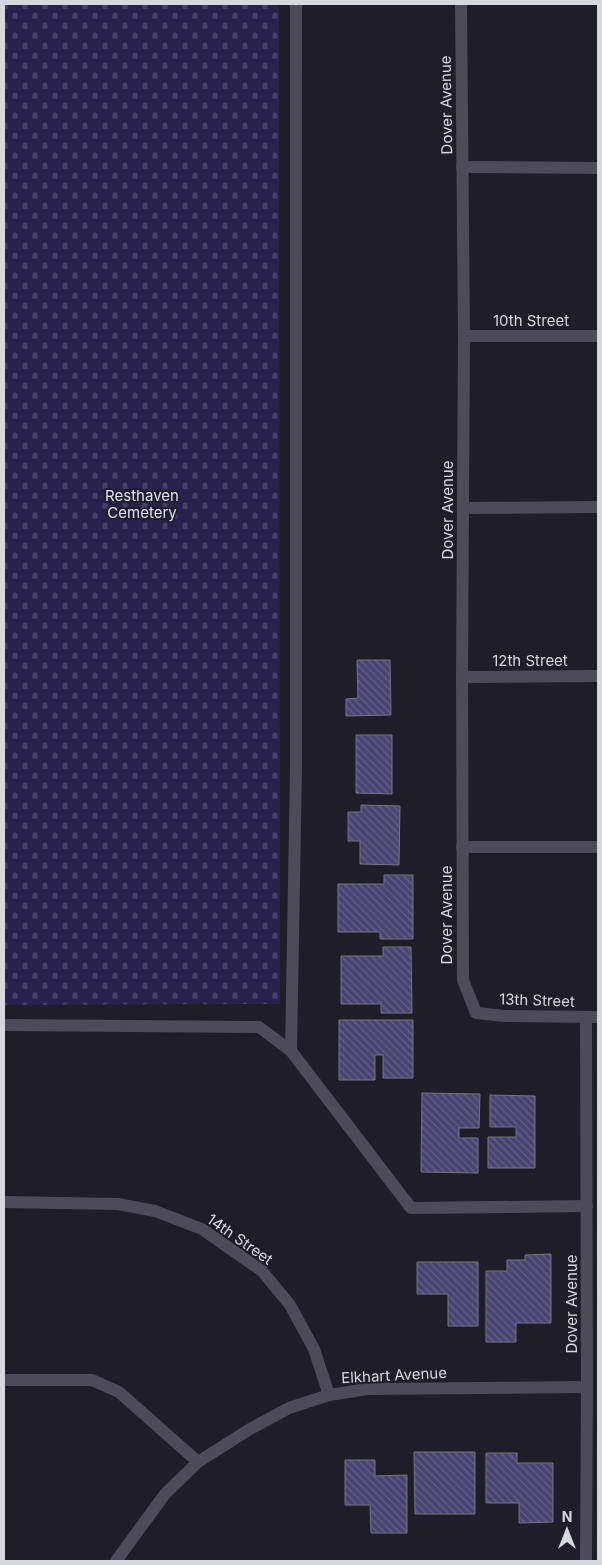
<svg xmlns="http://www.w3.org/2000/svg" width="602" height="1565" font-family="Inter,sans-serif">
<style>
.cemetery{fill:url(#cemetery-stones)}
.building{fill:url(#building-back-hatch);stroke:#757582}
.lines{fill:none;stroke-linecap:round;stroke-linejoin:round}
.lane{stroke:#4c4b57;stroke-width:12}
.street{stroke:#4c4b57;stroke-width:12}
.labels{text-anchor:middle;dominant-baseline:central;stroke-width:4;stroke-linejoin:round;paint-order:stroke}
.street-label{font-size:15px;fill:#d7d7de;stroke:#1e1d28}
.park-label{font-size:15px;fill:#e1dfff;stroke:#1e1d28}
</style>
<defs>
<pattern id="cemetery-stones" width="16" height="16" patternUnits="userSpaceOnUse" patternTransform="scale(1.25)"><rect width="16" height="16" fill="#28214d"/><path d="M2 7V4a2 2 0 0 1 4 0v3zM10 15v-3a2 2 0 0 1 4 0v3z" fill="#464066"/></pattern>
<pattern id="building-back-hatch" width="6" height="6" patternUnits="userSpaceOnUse" patternTransform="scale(1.25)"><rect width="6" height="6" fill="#4a4473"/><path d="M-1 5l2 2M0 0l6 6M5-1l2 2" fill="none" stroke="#635e86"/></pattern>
</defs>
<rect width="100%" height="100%" fill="#1e1d28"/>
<polygon class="cemetery" points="4,4 279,4 280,1004 4,1005"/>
<g class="building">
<polygon points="357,660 390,660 391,715 346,716 346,699 358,698"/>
<polygon points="356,735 392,735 392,794 356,793"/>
<polygon points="361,805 400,806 399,865 360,864 360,841 348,841 348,812 361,812"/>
<polygon points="384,875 413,875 413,939 380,939 380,932 338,932 338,884 384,884"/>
<polygon points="383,947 411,947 412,1013 381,1013 381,1004 341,1004 341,956 383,956"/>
<polygon points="339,1020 413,1020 413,1078 383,1078 383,1055 375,1055 375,1080 339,1080"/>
<polygon points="422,1093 480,1094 479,1128 459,1128 459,1138 478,1138 478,1173 421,1172"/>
<polygon points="490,1095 535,1096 535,1168 488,1168 488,1137 516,1137 516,1127 490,1127"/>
<polygon points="551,1254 551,1323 516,1323 516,1342 486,1342 486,1271 507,1271 507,1260 525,1260 525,1255"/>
<polygon points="417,1262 478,1262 478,1326 448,1326 448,1294 417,1294"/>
<polygon points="414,1452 475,1452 475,1514 415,1514"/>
<polygon points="486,1453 517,1453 517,1463 553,1463 553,1522 519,1523 519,1503 486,1503"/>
<polygon points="345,1460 375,1460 375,1476 407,1475 407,1533 371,1533 370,1505 345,1505"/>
</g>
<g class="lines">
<g class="lane">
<polyline points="462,167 598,168"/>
<polyline points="463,508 598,507"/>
<polyline points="462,847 598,847"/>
<polyline points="4,1025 259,1027 291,1051 411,1208 587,1206"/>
<polyline points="291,1051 296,769 296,4"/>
<polyline points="4,1380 92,1380 119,1392 198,1462"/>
</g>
<g class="street">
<polyline points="461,4 464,336 462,677 463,980 476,1013 505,1016 598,1017"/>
<polyline points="464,336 598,336"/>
<polyline points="462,677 598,676"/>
<polyline points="586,1017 587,1387 586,1561"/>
<polyline points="4,1202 118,1204 155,1211 202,1229 262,1271 290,1305 314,1349 329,1395"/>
<polyline points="116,1561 165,1494 198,1462 250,1429 289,1408 329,1395 368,1389 587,1387"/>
</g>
</g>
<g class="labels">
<g class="street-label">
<text transform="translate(446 105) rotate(-91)">Dover Avenue</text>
<text x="531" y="320">10th Street</text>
<text transform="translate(447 510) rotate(-90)">Dover Avenue</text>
<text x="530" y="660">12th Street</text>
<text transform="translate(446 915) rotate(-90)">Dover Avenue</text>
<text transform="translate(537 1000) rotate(2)">13th Street</text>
<text transform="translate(240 1239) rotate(35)">14th Street</text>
<text transform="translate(571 1304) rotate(-90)">Dover Avenue</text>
<text transform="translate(394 1375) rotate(-3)">Elkhart Avenue</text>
</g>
<g class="park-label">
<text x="142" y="495">Resthaven<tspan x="142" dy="17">Cemetery</tspan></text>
</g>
</g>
<rect width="602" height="1565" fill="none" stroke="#d7d7de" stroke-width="10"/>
<g transform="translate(567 1530)" stroke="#1e1d28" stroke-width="4" paint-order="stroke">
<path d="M0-4L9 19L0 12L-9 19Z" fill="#d7d7de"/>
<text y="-8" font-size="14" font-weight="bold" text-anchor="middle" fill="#d7d7de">N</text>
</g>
</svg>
